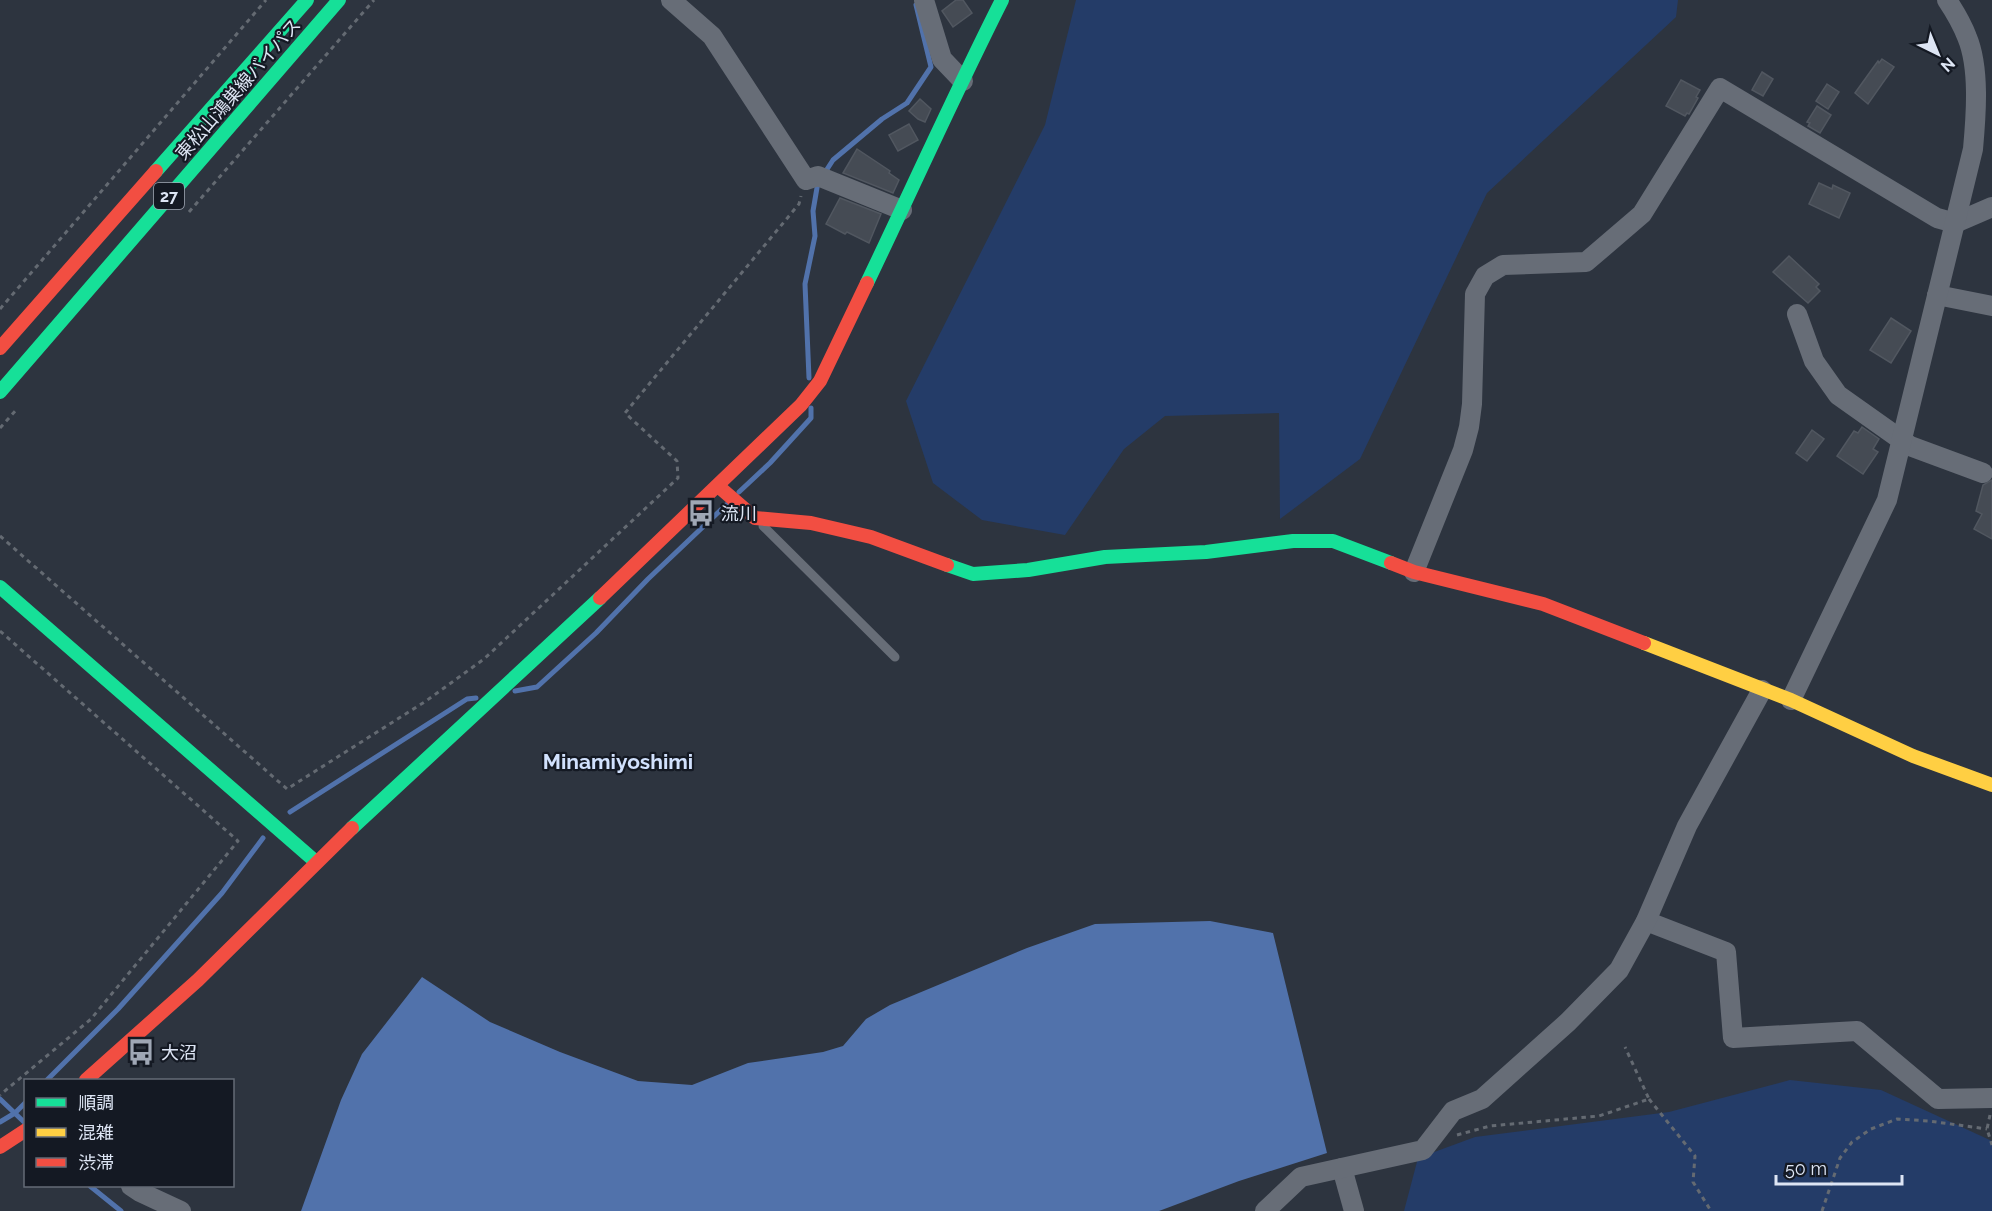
<svg xmlns="http://www.w3.org/2000/svg" width="1992" height="1211" font-family="Raleway,'Noto Sans JP',sans-serif">
<style>
.green{fill:#243c68}
.water{fill:#5172ab}
.lines{fill:none;stroke-linecap:round;stroke-linejoin:round}
.stream{stroke:#5172ab;stroke-width:5}
.building{fill:#454b54;stroke:#515760;stroke-width:1.5}
.path{stroke:#646a72;stroke-width:3;stroke-dasharray:4.5 4.5;stroke-linecap:butt}
.lane{stroke:#676d77;stroke-width:9}
.street{stroke:#676d77;stroke-width:20}
.fast{stroke:#16e098;stroke-width:14}
.slow{stroke:#ffcf43;stroke-width:14}
.jam{stroke:#f24e42;stroke-width:14}
.labels{text-anchor:middle;dominant-baseline:central;stroke-width:4.5;stroke-linejoin:round;paint-order:stroke}
.shield{fill:#141923;stroke:#a1a8b5;stroke-width:1.5}
.shield-label{font-size:16px;font-weight:bold;fill:#dde5f4}
.street-label{font-size:18px;fill:#dde5f4;stroke:#141923}
.poi-label{font-size:18px;fill:#dde5f4;stroke:#141923;text-anchor:start}
.quarter-label{font-size:21px;font-weight:bold;fill:#d1e1fd;stroke:#141923}
</style>
<rect width="100%" height="100%" fill="#2d343f"/>
<g class="green">
<polygon points="1076,0 1678,0 1676,17 1487,193 1360,459 1280,519 1279,413 1165,416 1124,449 1065,535 982,520 933,483 906,401 1045,125"/>
<polygon points="1790,1080 1881,1090 1992,1141 1992,1211 1404,1211 1418,1158 1475,1137 1669,1112"/>
</g>
<polygon class="water" points="1210,921 1273,933 1327,1153 1239,1181 1159,1211 301,1211 341,1100 362,1054 422,977 490,1022 560,1052 638,1081 692,1085 748,1063 823,1052 843,1046 866,1019 890,1005 1027,948 1095,924"/>
<g class="lines">
<g class="stream">
<polyline points="824,174 833,160 882,119 907,103 931,67 916,5"/>
<polyline points="809,378 805,284 815,236 813,211 818,182"/>
<polyline points="739,492 770,463 811,418 811,408"/>
<polyline points="515,691 537,687 596,633 648,579 726,505"/>
<polyline points="290,812 467,699 476,698"/>
<polyline points="47,1080 118,1009 222,893 263,838"/>
<polyline points="0,1099 24,1122"/>
<polyline points="0,1122 15,1113 26,1102"/>
<polyline points="90,1186 121,1211"/>
</g>
</g>
<g class="building">
<polygon points="956,0 963,0 972,13 953,27 942,11"/>
<polygon points="1882,59 1894,67 1868,104 1855,93 1878,61 1879,63"/>
<polygon points="1762,72 1773,79 1763,96 1752,90"/>
<polygon points="1681,80 1700,90 1696,97 1698,98 1689,114 1687,113 1685,116 1666,106"/>
<polygon points="1827,84 1839,92 1828,109 1816,101"/>
<polygon points="920,99 931,109 925,122 918,119 909,111"/>
<polygon points="1817,106 1831,115 1820,133 1808,126 1810,123 1807,122"/>
<polygon points="909,124 918,140 898,151 889,135"/>
<polygon points="857,149 890,171 889,173 899,180 893,193 843,173"/>
<polygon points="1819,183 1832,189 1833,185 1850,193 1839,218 1809,204"/>
<polygon points="840,198 881,214 869,243 847,232 845,234 826,224"/>
<polygon points="1789,256 1819,284 1816,287 1820,291 1808,303 1773,272"/>
<polygon points="1891,318 1911,331 1891,363 1870,350"/>
<polygon points="1862,427 1879,439 1873,449 1878,452 1863,474 1837,456 1854,431 1858,433"/>
<polygon points="1812,430 1824,439 1807,461 1796,453"/>
<polygon points="1992,480 1992,539 1974,529 1982,514 1976,511 1983,485"/>
</g>
<g class="lines">
<g class="path">
<polyline points="189,212 374,0"/>
<polyline points="0,309 266,0"/>
<polyline points="0,428 17,409"/>
<polyline points="0,536 287,789 426,701 484,659 678,478 677,461 625,413 799,204 801,196"/>
<polyline points="0,631 238,841 91,1019 0,1095"/>
<polyline points="1649,1099 1695,1156 1693,1182 1711,1211"/>
<polyline points="1990,1115 1987,1129 1992,1145"/>
<polyline points="1457,1135 1490,1126 1599,1116 1649,1099 1625,1047"/>
<polyline points="1822,1211 1840,1158 1852,1142 1871,1129 1897,1119 1929,1121 1987,1129"/>
</g>
<polyline class="lane" points="763,526 895,657"/>
<g class="street">
<polyline points="671,0 712,36 806,180 818,176 902,210"/>
<polyline points="924,0 942,59 963,81"/>
<polyline points="1937,295 1992,306"/>
<polyline points="1797,314 1814,361 1838,395 1910,446 1983,473"/>
<polyline points="1414,572 1463,450 1469,427 1472,404 1475,294 1485,276 1503,265 1586,262 1642,214 1720,88 1937,218 1955,223 1992,207"/>
<path d="M1791 700 1887 500 1973 149C1976 116 1980 68 1967 37 1962 24 1955 12 1947 0"/>
<polyline points="1646,921 1726,952 1733,1038 1857,1031 1938,1099 1992,1098"/>
<polyline points="1342,1168 1354,1211"/>
<polyline points="131,1186 140,1192 181,1211"/>
<polyline points="1265,1211 1301,1177 1423,1150 1453,1111 1482,1099 1568,1022 1619,970 1646,921 1687,826 1762,690"/>
</g>
<g class="fast">
<polyline points="156,171 307,0"/>
<path d="M867 283C912 189 955 93 1002 0"/>
<polyline points="0,392 339,0"/>
<polyline points="947,565 973,574 1028,570 1105,557 1206,552 1293,541 1333,541 1391,563"/>
<polyline points="0,587 316,862"/>
<polyline points="352,828 600,598"/>
</g>
<polyline class="slow" points="1644,643 1791,700 1913,756 1992,785"/>
<g class="jam">
<polyline points="0,348 156,171"/>
<polyline points="718,486 755,518 811,523 871,537 947,565"/>
<polyline points="1391,563 1414,572 1543,604 1644,643"/>
<polyline points="600,598 801,405 820,381 867,283"/>
<polyline points="86,1080 198,980 352,828"/>
<polyline points="0,1147 26,1130"/>
</g>
</g>
<defs>
<symbol id="bus-bare" viewBox="-9 -9 18 18"><path d="M-5-6H5V4H4V6H2V4H-2V6H-4V4H-5ZM-3.5-4V0h7V-4ZM-3.5 1.2v1.5H-2V1.2ZM2 1.2v1.5H3.5V1.2Z" fill="#9fa7b5" stroke="#141923" stroke-width="2.5" paint-order="stroke"/></symbol>
</defs>
<g fill-rule="evenodd">
<use href="#bus-bare" x="682" y="494" width="38" height="38"/>
<use href="#bus-bare" x="122" y="1033" width="38" height="38"/>
</g>
<g class="labels">
<rect class="shield" x="154" y="183" width="30" height="26" rx="4.5"/>
<g class="shield-label">
<text x="169" y="196">27</text>
</g>
<g class="street-label">
<text transform="translate(238 89) rotate(-49)">東松山鴻巣線バイパス</text>
</g>
<g class="poi-label">
<text x="721" y="513">流川</text>
<text x="161" y="1052">大沼</text>
</g>
<g class="quarter-label">
<text x="618" y="761">Minamiyoshimi</text>
</g>
</g>
<rect x="24" y="1079" width="210" height="108" fill="#141923" stroke="#646b77" stroke-width="1.5"/>
<rect x="36" y="1098" width="30" height="9" fill="#16e098" stroke="#646b77" stroke-width="1.5"/>
<text x="78" y="1109" font-size="18" fill="#dde5f4">順調</text>
<rect x="36" y="1128" width="30" height="9" fill="#ffcf43" stroke="#646b77" stroke-width="1.5"/>
<text x="78" y="1139" font-size="18" fill="#dde5f4">混雑</text>
<rect x="36" y="1158" width="30" height="9" fill="#f24e42" stroke="#646b77" stroke-width="1.5"/>
<text x="78" y="1169" font-size="18" fill="#dde5f4">渋滞</text>
<g transform="translate(1938 54) rotate(137)" stroke="#141923" stroke-width="4.5" paint-order="stroke">
<path d="M0-4.5L10 22L0 15L-10 22Z" fill="#dde5f4"/>
<text y="-9" font-size="16" font-weight="bold" text-anchor="middle" fill="#dde5f4">N</text>
</g>
<path d="M1776 1175v9h126v-9" fill="none" stroke="#dde5f4" stroke-width="3"/>
<text x="1785" y="1175" font-size="18" fill="#dde5f4" stroke="#141923" stroke-width="4.5" paint-order="stroke">50 m</text>
</svg>
